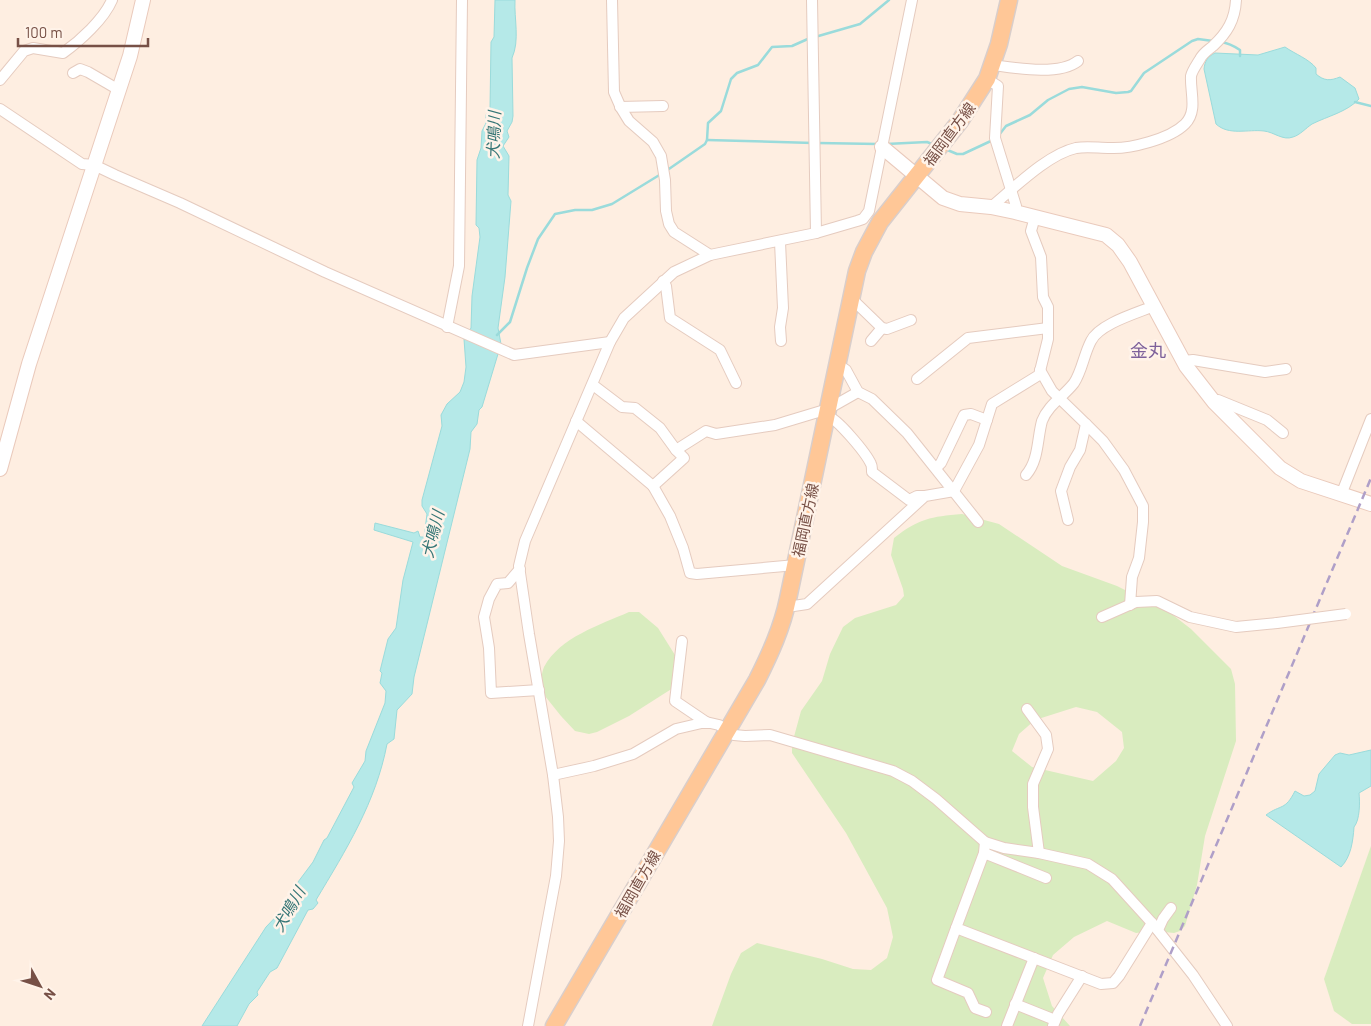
<svg xmlns="http://www.w3.org/2000/svg" width="1371" height="1026" font-family="Barlow,'Noto Sans JP',sans-serif">
<style>
.green{fill:#d9ecbf;fill-rule:evenodd}
.water{fill:#b5e9e8;stroke:#9adbdb}
.lines{fill:none;stroke-linecap:round;stroke-linejoin:round}
.stream{stroke:#9adbdb;stroke-width:2.5}
.street-casing{stroke:#e5cbbf;stroke-width:12}
.secondary-casing{stroke:#eacabc;stroke-width:16}
.primary-casing{stroke:#d9cecb;stroke-width:19}
.street{stroke:#fff;stroke-width:10}
.secondary{stroke:#fff;stroke-width:14}
.primary{stroke:#ffc797;stroke-width:16}
.rail{stroke:#af9fc8;stroke-width:2.5;stroke-dasharray:8 5;stroke-linecap:butt}
.street-bridge-casing{stroke:#e5cbbf;stroke-width:12;stroke-linecap:butt}
.street-bridge{stroke:#fff;stroke-width:10}
.labels{text-anchor:middle;dominant-baseline:central;stroke-width:5;stroke-linejoin:round;paint-order:stroke}
.street-label{font-size:15px;fill:#775046;stroke:#fff3e9}
.water-label{font-size:16px;font-style:italic;fill:#367676;stroke:#fff3e9}
.quarter-label{font-size:18px;fill:#7e619b;stroke:#fff3e9}
</style>
<rect width="100%" height="100%" fill="#feeee1"/>
<g class="green">
<path d="M962 514 999 524 1062 566 1117 586 1169 612 1191 629 1231 669 1235 684 1236 741 1205 836 1197 885 1185 926 1180 931 1174 933 1155 931 1136 933 1107 921 1074 937 1053 955 1043 978 1052 1006 1070 1026H712L731 974 741 953 757 943 822 959 853 969 871 970 887 958 893 937 887 908 846 833 792 753V744L801 711 822 681 830 654 843 627 855 618 896 605 904 596 903 589 891 555 894 538C920 518 930 517 962 514ZM1076 707 1097 712 1122 732 1124 748 1116 761 1093 781 1032 767 1012 751 1019 734 1035 720Z"/>
<path d="M629 612H639L658 628 680 663 673 688 629 716 597 732 589 734 575 731 561 716 541 691C541 684 541 674 544 667 560 637 600 625 629 612Z"/>
<polygon points="1371,846 1371,1024 1352,1024 1334,1011 1324,979"/>
</g>
<g class="water">
<path d="M495 0H515C514 19 520 40 512 58L513 116 512 122 507 131 509 137 503 146 509 156 508 195 511 201 505 277 498 328 501 344 482 407 479 410 477 424 471 432 470 449 414 677 412 694 397 710 394 739 387 744C376 802 346 850 316 900L318 903 313 909 308 910 277 968 270 972 257 992 258 995 249 1004 237 1026H202L266 927 287 905 295 886 313 862 324 840 327 838 354 787 352 783 365 761 366 751 385 703 386 691 380 683 382 673 380 671 388 639 396 628 403 580 413 542 374 530 375 523 414 533 418 531 420 537H424L427 514 422 506V500L442 426 441 415 447 404 460 392 464 382 466 367 464 339 471 328 472 296 480 237 479 228 476 225 477 160 481 148 482 131 486 123V115L490 109 491 42 494 37Z"/>
<path d="M1285 47C1295 54 1309 59 1316 68V74C1324 81 1330 81 1340 77L1355 88 1359 99C1347 112 1328 116 1312 124 1306 128 1300 135 1293 137 1283 141 1274 132 1264 131 1248 129 1229 136 1216 124L1204 69C1205 61 1207 57 1215 53L1258 55Z"/>
<path d="M1371 750V786L1359 793C1360 802 1360 820 1354 827 1353 841 1351 857 1341 867L1266 815C1281 804 1285 811 1295 791L1304 796 1310 795 1315 791 1319 774 1335 755 1340 753 1349 755Z"/>
</g>
<g class="lines">
<g class="stream">
<polyline points="815,37 860,24 889,0"/>
<path d="M1221 42C1228 43 1234 46 1240 50V56"/>
<polyline points="1355,102 1371,106"/>
<polyline points="999,135 1006,126 1030,115 1048,100 1069,89 1082,87 1116,93 1128,92 1131,91 1144,73 1192,41 1198,39 1213,41"/>
<polyline points="707,140 813,143"/>
<polyline points="818,143 878,144"/>
<polyline points="886,144 927,142 932,144"/>
<polyline points="945,149 957,154 963,154 993,140"/>
<polyline points="666,171 705,144 707,140 708,123 721,111 731,79 737,73 758,65 772,47 792,46 810,38"/>
<polyline points="497,335 510,322 527,268 538,239 555,214 575,210 592,210 612,204 661,174"/>
</g>
<defs>
<g id="street">
<polyline points="612,0 614,92 621,108 629,121 653,142 661,156 665,180 666,211 669,224 674,232 710,255"/>
<polyline points="812,0 816,233"/>
<path d="M993 65C1015 68 1059 76 1078 61"/>
<polyline points="73,73 80,69 88,72 119,90"/>
<polyline points="987,79 998,86 995,138 1016,206 1015,212"/>
<path d="M0 80 24 51 33 48 63 53C80 41 104 19 112 0"/>
<polyline points="620,107 663,106"/>
<polyline points="0,109 82,164 94,165 115,175 180,203 325,272 514,355 610,342"/>
<path d="M991 207C1014 188 1048 154 1076 148 1087 146 1098 148 1110 148 1130 149 1170 139 1185 124 1198 111 1190 92 1191 76 1192 71 1197 64 1200 59 1203 53 1207 51 1213 46 1227 33 1235 20 1236 0"/>
<polyline points="780,242 783,308 780,327 781,341"/>
<polyline points="663,281 666,286 670,318 720,350 736,383"/>
<polyline points="851,298 882,328 887,329 911,320"/>
<polyline points="447,327 459,266 462,0"/>
<polyline points="871,341 882,328"/>
<polyline points="1184,361 1193,360 1265,372 1286,369"/>
<polyline points="837,364 846,370 858,392 872,399 907,433 978,522"/>
<polyline points="1040,370 1052,391 1086,424 1080,450 1070,467 1061,491 1068,520"/>
<polyline points="917,379 968,338 1048,328"/>
<polyline points="593,385 622,407 635,408 660,428 676,450 706,431 716,434 775,425 828,409 858,392"/>
<polyline points="1214,402 1218,400 1267,420 1283,433"/>
<path d="M827 416C837 418 866 453 871 464 872 465 872 471 872 472L909 500 917 496H924"/>
<polyline points="576,421 653,486 684,458 676,450"/>
<polyline points="1086,424 1103,441 1124,470 1143,506 1143,522 1139,558 1132,577 1130,605"/>
<polyline points="936,468 941,463 964,415 971,414 987,420"/>
<path d="M1026 475C1039 460 1037 439 1042 421 1048 405 1064 396 1074 383 1082 371 1084 354 1091 341 1099 324 1137 313 1154 306"/>
<polyline points="653,486 670,516 683,548 690,573 697,574 796,565"/>
<polyline points="1341,495 1371,419"/>
<polyline points="520,569 508,583 497,584 489,599 484,617 489,648 491,693 539,690"/>
<polyline points="787,607 807,604 925,496 954,491 979,445 992,404 1039,375 1048,339 1048,307 1043,297 1041,257 1031,231 1035,217"/>
<polyline points="1102,617 1136,602 1157,601 1190,617 1236,627 1277,623"/>
<polyline points="682,641 675,701 706,722"/>
<polyline points="1027,709 1046,735 1048,749 1033,784 1033,807 1039,853"/>
<polyline points="553,775 594,766 633,754 676,729 706,722 719,725 734,735 745,736 770,735 893,771 912,781 936,799 985,842 1004,848 1039,853 1088,864 1112,879 1152,923 1193,975 1227,1026"/>
<polyline points="985,842 984,853 956,928 1101,984 1113,983 1119,976 1152,923"/>
<polyline points="984,853 1046,878"/>
<polyline points="956,928 937,980 968,993 975,1008 986,1012"/>
<polyline points="1158,930 1163,919 1171,908"/>
<polyline points="1015,1004 1055,1020"/>
<polyline points="528,1026 556,876 559,841 558,817 553,775 529,634 519,566 525,541 610,342 624,318 674,272 710,255 816,233 857,221 863,219 869,211 912,0"/>
<polyline points="1007,1026 1034,958"/>
<polyline points="1053,1026 1058,1014 1082,976"/>
</g>
<g id="secondary">
<polyline points="882,147 943,198 960,204 991,207 1015,212 1106,235 1118,245 1130,262 1186,366 1214,402 1280,468 1301,481 1371,504"/>
<polyline points="0,469 29,364 130,56 143,0"/>
</g>
<path id="primary" d="M554 1026 757 680C770 654 782 628 788 599L857 271 864 252 880 222 960 121 987 79 999 44 1009 0"/>
</defs>
<use href="#street" class="street-casing"/>
<use href="#secondary" class="secondary-casing"/>
<use href="#primary" class="primary-casing"/>
<use href="#street" class="street"/>
<use href="#secondary" class="secondary"/>
<use href="#primary" class="primary"/>
<polyline class="rail" points="1140,1026 1371,478"/>
<defs>
<polyline id="street-bridge" points="1277,623 1346,614"/>
</defs>
<use href="#street-bridge" class="street-bridge-casing"/>
<use href="#street-bridge" class="street-bridge"/>
</g>
<g class="labels">
<g class="street-label">
<text transform="translate(949 134) rotate(-53)">福岡直方線</text>
<text transform="translate(805 520) rotate(-78)">福岡直方線</text>
<text transform="translate(637 884) rotate(-60)">福岡直方線</text>
</g>
<g class="water-label">
<text transform="translate(493 135) rotate(-88)">犬鳴川</text>
<text transform="translate(432 534) rotate(-76)">犬鳴川</text>
<text transform="translate(288 909) rotate(-60)">犬鳴川</text>
</g>
<g class="quarter-label">
<text x="1148" y="350">金丸</text>
</g>
</g>
<g transform="translate(40 986) rotate(130)" stroke="#fff3e9" stroke-width="4" paint-order="stroke">
<path d="M0-4L9 19L0 12L-9 19Z" fill="#775046"/>
<text y="-8" font-size="14" font-weight="bold" text-anchor="middle" fill="#775046">N</text>
</g>
<path d="M18 38v8h130v-8" fill="none" stroke="#775046" stroke-width="2.5"/>
<text x="25" y="38" font-size="15" fill="#775046" stroke="#fff3e9" stroke-width="4" paint-order="stroke">100 m</text>
</svg>
